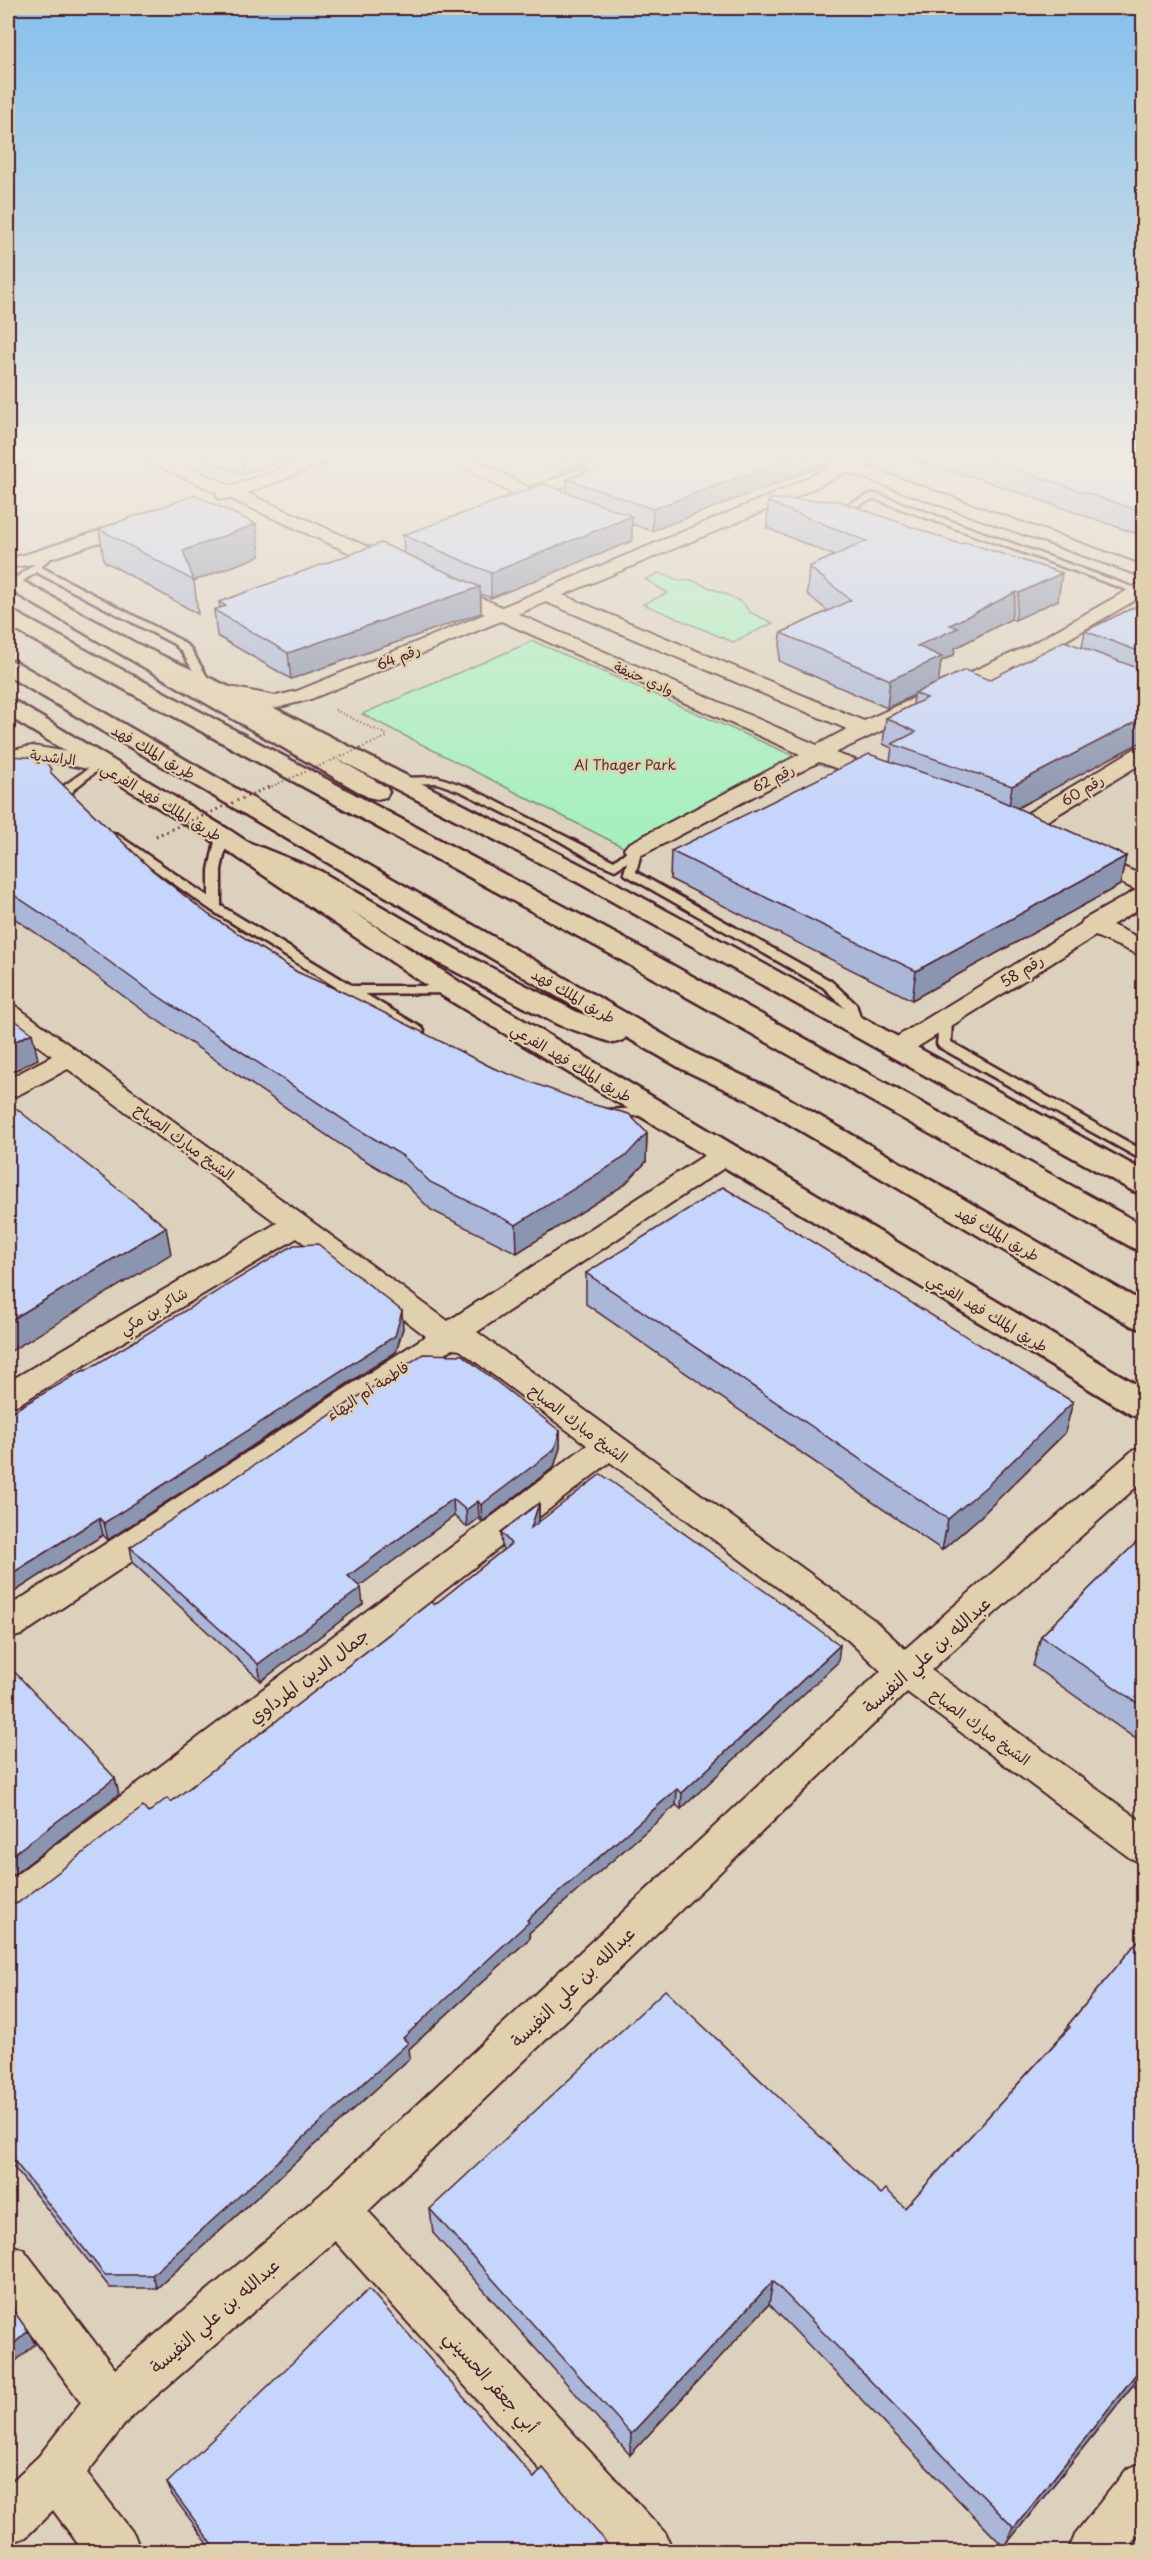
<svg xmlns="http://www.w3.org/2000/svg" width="1151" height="2559" font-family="'Playpen Sans','Playpen Sans Arabic',sans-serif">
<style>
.green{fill:#a7f0be;stroke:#788874;stroke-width:1.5}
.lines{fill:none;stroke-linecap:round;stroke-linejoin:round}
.service-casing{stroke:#4a1f2b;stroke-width:5}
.minor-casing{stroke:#4a1f2b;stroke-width:4}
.tertiary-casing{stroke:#4a1f2b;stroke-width:5}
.primary-casing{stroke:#4a1f2b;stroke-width:5}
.motorway-casing{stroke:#4a1f2b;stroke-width:5}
.path{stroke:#4a1f2b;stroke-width:2;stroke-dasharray:1 3;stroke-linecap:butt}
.service{fill:#e1d0ad;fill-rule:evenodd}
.minor{fill:#e1d0ad;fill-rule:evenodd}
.tertiary{fill:#e1d0ad;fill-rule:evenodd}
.primary{fill:#e1d0ad;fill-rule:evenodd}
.motorway{fill:#e1d0ad;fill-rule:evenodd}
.path-bridge-far1{stroke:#4a1f2b;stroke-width:2;stroke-dasharray:1 3;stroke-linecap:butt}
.path-bridge{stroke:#4a1f2b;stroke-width:3;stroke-dasharray:1.5 4;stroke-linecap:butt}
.wall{fill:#aab7d8;stroke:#4a1f2b;stroke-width:1.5}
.shaded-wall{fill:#8b95b0;stroke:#4a1f2b;stroke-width:1.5}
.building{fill:#c6d5fb;stroke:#4a1f2b;stroke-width:1.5}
.labels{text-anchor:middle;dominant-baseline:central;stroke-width:4.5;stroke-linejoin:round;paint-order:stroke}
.far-street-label{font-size:14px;fill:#4a1f2b;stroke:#e1d0ad}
.far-park-label{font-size:14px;fill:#53343a;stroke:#e1d0ad}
.street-label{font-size:15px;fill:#4a1f2b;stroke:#e1d0ad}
.near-street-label{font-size:18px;fill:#4a1f2b;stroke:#e1d0ad}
</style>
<rect width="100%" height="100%" fill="#dcd1bd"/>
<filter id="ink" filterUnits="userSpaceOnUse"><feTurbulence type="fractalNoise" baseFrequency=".0167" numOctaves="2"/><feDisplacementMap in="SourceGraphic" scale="12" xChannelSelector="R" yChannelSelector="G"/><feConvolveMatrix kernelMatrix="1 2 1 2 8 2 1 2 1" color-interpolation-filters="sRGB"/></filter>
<g filter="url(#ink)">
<g class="green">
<polygon points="659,573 681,581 691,580 730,596 744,604 749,612 773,623 733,642 643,604 668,593 645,579"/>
<polygon points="533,641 803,760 627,849 362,714"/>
</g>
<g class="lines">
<defs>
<g id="service">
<polygon points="871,494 877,494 1143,591 1135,593 874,499 837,514 830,512"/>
<polygon points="47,551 55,553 41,567 180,640 190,648 212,685 211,687 203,687 182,652 174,644 36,572 16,586 10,586 10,582 32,566"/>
<polygon points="99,761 104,764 103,766 74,789 70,797 77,804 75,806 67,806 58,797 65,785"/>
<polygon points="438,777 470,788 614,861 632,847 640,847 642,849 636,872 831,981 856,1004 862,1024 861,1027 851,1027 845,1008 823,987 626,875 624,873 627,862 615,870 594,861 558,840 462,792 437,783 400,784 395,781 400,778"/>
<polygon points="222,833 228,836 221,870 221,906 353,986 455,986 457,989 451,993 365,994 422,1028 424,1031 422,1034 412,1034 211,910 108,837 114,834 118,835 209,897 209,870 216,836"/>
<polygon points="946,1013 952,1017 951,1042 1144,1151 1144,1161 939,1047 937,1044 940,1017"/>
<polygon points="654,1107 661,1111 659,1114 606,1118 599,1114 606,1110"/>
</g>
<g id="minor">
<polygon points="143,456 164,456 232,486 314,456 336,456 334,460 247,493 404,563 406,567 404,571 390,571 231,499 219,499 216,495 218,493 145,460"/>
<path d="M450 456H469L529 488 615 456H637L635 460 543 495 551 500 548 504C540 506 537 502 529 501 520 500 514 507 505 505L502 501 513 494 452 460Z"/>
<path d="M854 456H874L872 460 861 465 1144 566V577L847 472 790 500 563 595 864 721 1030 645 1144 581V595L1044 653 835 753 892 773 895 778 892 783 884 785 876 783 819 762 644 854 636 856 628 854 624 849 628 844 800 754 501 621 311 699 276 708 213 695 210 691 213 687 220 685 276 696 297 691 485 614 436 592 434 588 436 584H450L502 607 778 492 832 466 828 462 830 458 836 457 845 460ZM546 602 847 729 817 745 518 614Z"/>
<polygon points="139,518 145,519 148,523 145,527 34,564 8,568 8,558 24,555"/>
<polygon points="32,746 99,757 107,759 110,764 107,769 99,771 32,758 8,763 8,751"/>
<polygon points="1144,747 1144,762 1029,832 1021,834 1013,832 1010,827 1013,822 1136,748"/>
<polygon points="1085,850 1144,876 1144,906 1112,925 1144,940 1144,957 1095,936 908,1053 899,1055 890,1053 886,1047 890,1041 1081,924 1083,920 1136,890 1077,862 1073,857 1077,852"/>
<polygon points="8,1004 17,1007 448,1321 716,1148 726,1145 736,1148 740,1154 736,1160 477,1332 874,1620 905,1649 1132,1451 1144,1448 1144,1480 931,1670 1144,1823 1144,1863 1130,1858 907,1692 368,2211 666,2534 673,2552 614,2552 335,2241 128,2420 87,2473 134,2534 141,2552 84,2552 53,2510 26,2537 8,2544 8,2485 39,2456 81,2402 8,2303 8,2243 24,2250 115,2369 321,2194 881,1671 848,1640 610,1462 22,1917 8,1922 8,1881 587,1445 460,1350 452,1349 21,1635 8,1639 8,1607 426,1336 297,1238 19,1404 8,1407 8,1382 277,1223 68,1069 18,1095 8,1097 8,1079 52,1056 8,1024"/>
<polygon points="1144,2462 1144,2527 1125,2552 1068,2552 1075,2534 1127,2469"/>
</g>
<polygon id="tertiary" points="8,456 34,456 32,460 8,467"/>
<g id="primary">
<polygon points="8,575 15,577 139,645 268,705 599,874 1144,1171 1144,1194 1133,1191 581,884 252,715 123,655 8,589"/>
<polygon points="8,700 16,702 231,831 461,983 1144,1389 1144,1419 1132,1415 441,995 213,841 8,716"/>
</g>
<g id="motorway">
<polygon points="8,612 16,613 625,939 1144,1226 1144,1251 1133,1248 605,951 8,626"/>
<polygon points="131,643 139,645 386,787 389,792 386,797 377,799 368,797 123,655 120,650 123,645"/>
<polygon points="8,660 16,662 702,1057 774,1090 1144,1303 1144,1330 1132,1326 752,1102 682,1069 626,1037 623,1040 613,1043 559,1025 435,961 302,881 226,850 222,845 226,840 235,837 320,871 455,949 579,1013 594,1018 8,676"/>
</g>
</defs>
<use href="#service" class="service-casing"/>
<use href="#minor" class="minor-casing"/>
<use href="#tertiary" class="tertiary-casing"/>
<use href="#primary" class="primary-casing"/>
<use href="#motorway" class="motorway-casing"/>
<polyline class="path" points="335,710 389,736"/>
<use href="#service" class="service"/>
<use href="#minor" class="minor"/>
<use href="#tertiary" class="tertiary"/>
<use href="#primary" class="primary"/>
<use href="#motorway" class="motorway"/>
<polyline class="path-bridge-far1" points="268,788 389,736"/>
<polyline class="path-bridge" points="156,836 271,786"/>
</g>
<g class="wall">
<polygon points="197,456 294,456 243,474"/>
<polygon points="521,456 849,456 844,457 830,456 827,464 652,531 632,524 632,541 491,598 481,594 481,613 291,679 217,636 214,610 220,608 219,602 404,553 403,535 567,492 567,479 586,472 586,464 564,472"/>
<polygon points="899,456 1143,456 1143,536 977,478"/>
<polygon points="768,502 1058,600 1015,620 1011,619 955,648 954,655 941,661 938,682 989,680 1082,648 1085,631 1143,603 1143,741 1016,808 1126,856 1120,885 912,1000 670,879 671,851 890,761 892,748 883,744 886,718 913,705 914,695 887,708 779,661 781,633 828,611 807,594 809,567 835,556 767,528"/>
<polygon points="256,524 260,556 194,581 198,614 104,561 99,529"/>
<polygon points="8,756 52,774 65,787 152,870 209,915 297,972 493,1068 647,1133 646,1162 624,1185 517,1253 431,1210 405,1184 356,1155 145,1012 61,950 8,914"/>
<polygon points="586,1273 1065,1433 980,1517 942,1550 586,1304"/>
<polygon points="403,1328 396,1352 108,1540 103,1535 8,1596 85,1371"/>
<polygon points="560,1431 560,1448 554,1467 482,1522 479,1518 467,1527 454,1516 359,1586 363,1604 261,1681 133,1563 130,1547"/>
<polygon points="539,1503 539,1520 538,1523 838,1662 681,1809 676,1805 529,1933 530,1938 409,2049 410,2058 157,2288 110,2288 8,2160 8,1906 18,1903 148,1813 171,1802 434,1605 503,1550 502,1548 501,1532"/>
<polygon points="1143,1536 1143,1744 1033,1666 1041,1636"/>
<polygon points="1143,1935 1143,2385 1139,2391 1133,2385 1004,2547 769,2304 630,2455 433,2233 430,2209 881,2194 905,2208 1065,2032 1068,2025"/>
<polygon points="534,2478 614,2552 214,2552 172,2495 167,2483"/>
</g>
<g class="shaded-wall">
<polygon points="241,456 294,456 243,474"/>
<polygon points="564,456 610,456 586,459 586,464 564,472"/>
<polygon points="795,456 830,456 827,464 652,531 653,509"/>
<polygon points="632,516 632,541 491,598 491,573"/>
<polygon points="256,524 260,556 193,581 183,551"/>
<polygon points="1062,573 1058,600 1015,620 1019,593"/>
<polygon points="480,587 481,613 291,679 288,653"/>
<polygon points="1016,592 1011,619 955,648 954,655 941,661 938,685 915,693 914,695 887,708 890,680 917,646 950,625"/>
<polygon points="8,713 13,738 8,740"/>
<polygon points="1143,718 1143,741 1008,813 1012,786"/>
<polygon points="1126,856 1120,885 912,1000 916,971"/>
<polygon points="32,1033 38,1059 8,1074 8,1045"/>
<polygon points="647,1133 646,1162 624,1185 517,1253 516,1225"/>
<polygon points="166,1227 171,1254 8,1353 8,1322"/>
<polygon points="402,1311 403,1328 396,1352 108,1540 104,1523"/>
<polygon points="1073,1402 1065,1433 980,1517 942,1550 948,1519"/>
<polygon points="560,1431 560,1448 554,1467 482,1522 481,1505"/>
<polygon points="453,1499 454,1516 350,1593 348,1576"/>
<polygon points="478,1501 479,1518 467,1527 466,1510"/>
<polygon points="539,1503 539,1520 532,1545 531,1528"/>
<polygon points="99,1518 103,1535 8,1596 8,1576"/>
<polygon points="361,1588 363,1604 261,1681 258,1664"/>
<polygon points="840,1645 838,1662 681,1809 682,1793"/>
<polygon points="115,1778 119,1794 8,1879 8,1858"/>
<polygon points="677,1789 676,1805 529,1933 530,1938 409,2049 410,2058 157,2288 152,2275 527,1920"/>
<polygon points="773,2281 769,2304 630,2455 631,2434"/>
<polygon points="28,2331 35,2344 8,2368 8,2349"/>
<polygon points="1143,2365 1133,2385 1004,2547 1014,2528"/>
</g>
<g class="building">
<polygon points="596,456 795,456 653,509 567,479 604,466 586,459"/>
<polygon points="975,456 1143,456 1143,512 980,457"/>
<polygon points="544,484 632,516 491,573 403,535"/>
<polygon points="195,495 256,524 183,551 194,581 99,529"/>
<polygon points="769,499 839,501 960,544 965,542 1062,573 1019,593 1016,592 950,625 958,628 917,646 942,657 890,680 781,633 851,600 809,567 867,541 768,502"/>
<polygon points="381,543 480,587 288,653 214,610 226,606 219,602"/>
<polygon points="1143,603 1143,653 1085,631"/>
<polygon points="1064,641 1143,670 1143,718 1012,786 892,744 916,732 886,718 927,698 915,693 965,670 989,680"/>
<polygon points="869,754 990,796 1126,856 916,971 671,851"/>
<polygon points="8,756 43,758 51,769 51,773 65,787 152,870 209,915 297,972 347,994 493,1068 587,1103 629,1114 647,1133 625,1157 516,1225 430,1182 403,1156 353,1126 140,984 56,923 8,891"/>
<polygon points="8,1015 32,1033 8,1045"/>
<polygon points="8,1102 166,1227 8,1322"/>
<polygon points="723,1187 1073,1402 987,1486 948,1519 586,1273"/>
<polygon points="318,1244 402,1311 395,1336 104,1523 99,1518 8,1576 8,1414 84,1370 85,1371 294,1245"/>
<polygon points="423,1354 462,1355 560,1431 554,1450 481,1505 478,1501 466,1510 453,1499 348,1576 361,1588 258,1664 130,1547"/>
<polygon points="601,1474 840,1645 682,1793 677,1789 527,1920 529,1922 403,2038 408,2043 152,2275 105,2275 8,2153 8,1906 18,1903 143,1807 148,1813 167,1798 171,1802 431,1602 434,1605 511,1544 501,1532 539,1503 531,1528"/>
<polygon points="1143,1536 1143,1707 1041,1636"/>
<polygon points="8,1665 115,1778 8,1858"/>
<polygon points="1143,1935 1143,2365 1014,2528 773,2281 631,2434 430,2209 665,1990 881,2194 886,2189 905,2208 1070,2027 1068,2025"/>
<polygon points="369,2289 534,2478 543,2468 614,2552 218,2552 167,2483"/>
<polygon points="8,2303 28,2331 8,2349"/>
</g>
</g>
<linearGradient id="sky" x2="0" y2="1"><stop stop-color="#86c0ed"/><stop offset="0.56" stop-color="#efeae1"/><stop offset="1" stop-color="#efeae1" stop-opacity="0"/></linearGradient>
<rect width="1151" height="814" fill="url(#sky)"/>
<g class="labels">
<g class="far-street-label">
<text transform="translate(398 657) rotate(-22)">رقم 64</text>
<text transform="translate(644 678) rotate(24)">وادي حنيفة</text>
<text transform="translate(53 757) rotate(7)">الراشدية</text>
<text transform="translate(773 778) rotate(-27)">رقم 62</text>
<text transform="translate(1082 790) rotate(-31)">رقم 60</text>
</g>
<g class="far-park-label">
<text x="625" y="764">Al Thager Park</text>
</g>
<g class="street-label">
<text transform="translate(154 751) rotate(30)">طريق الملك فهد</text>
<text transform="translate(162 801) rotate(31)">طريق الملك فهد الفرعي</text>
<text transform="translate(1021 970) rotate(-32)">رقم 58</text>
<text transform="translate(574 995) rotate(30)">طريق الملك فهد</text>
<text transform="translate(572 1062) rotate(31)">طريق الملك فهد الفرعي</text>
<text transform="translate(185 1141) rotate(36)">الشيخ مبارك الصباح</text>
<text transform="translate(998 1233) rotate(30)">طريق الملك فهد</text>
<text transform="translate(153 1310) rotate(-31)">شاكر بن مكي</text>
<text transform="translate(988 1312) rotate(31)">طريق الملك فهد الفرعي</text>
<text transform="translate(367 1390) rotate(-33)">فاطمة أم البهاء</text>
<text transform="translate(579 1423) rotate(37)">الشيخ مبارك الصباح</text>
<text transform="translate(981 1726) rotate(36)">الشيخ مبارك الصباح</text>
</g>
<g class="near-street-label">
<text transform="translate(926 1654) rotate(-42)">عبدالله بن علي النفيسة</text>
<text transform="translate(308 1675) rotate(-37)">جمال الدين المرداوي</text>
<text transform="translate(572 1986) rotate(-44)">عبدالله بن علي النفيسة</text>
<text transform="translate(214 2315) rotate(-41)">عبدالله بن علي النفيسة</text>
<text transform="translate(492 2381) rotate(48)">أبي جعفر الحسيني</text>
</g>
</g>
<rect width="1151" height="2559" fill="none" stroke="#e1d0ad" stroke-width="30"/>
<rect x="15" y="15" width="1121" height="2529" fill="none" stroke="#4a1f2b" stroke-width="2" filter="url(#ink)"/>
</svg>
